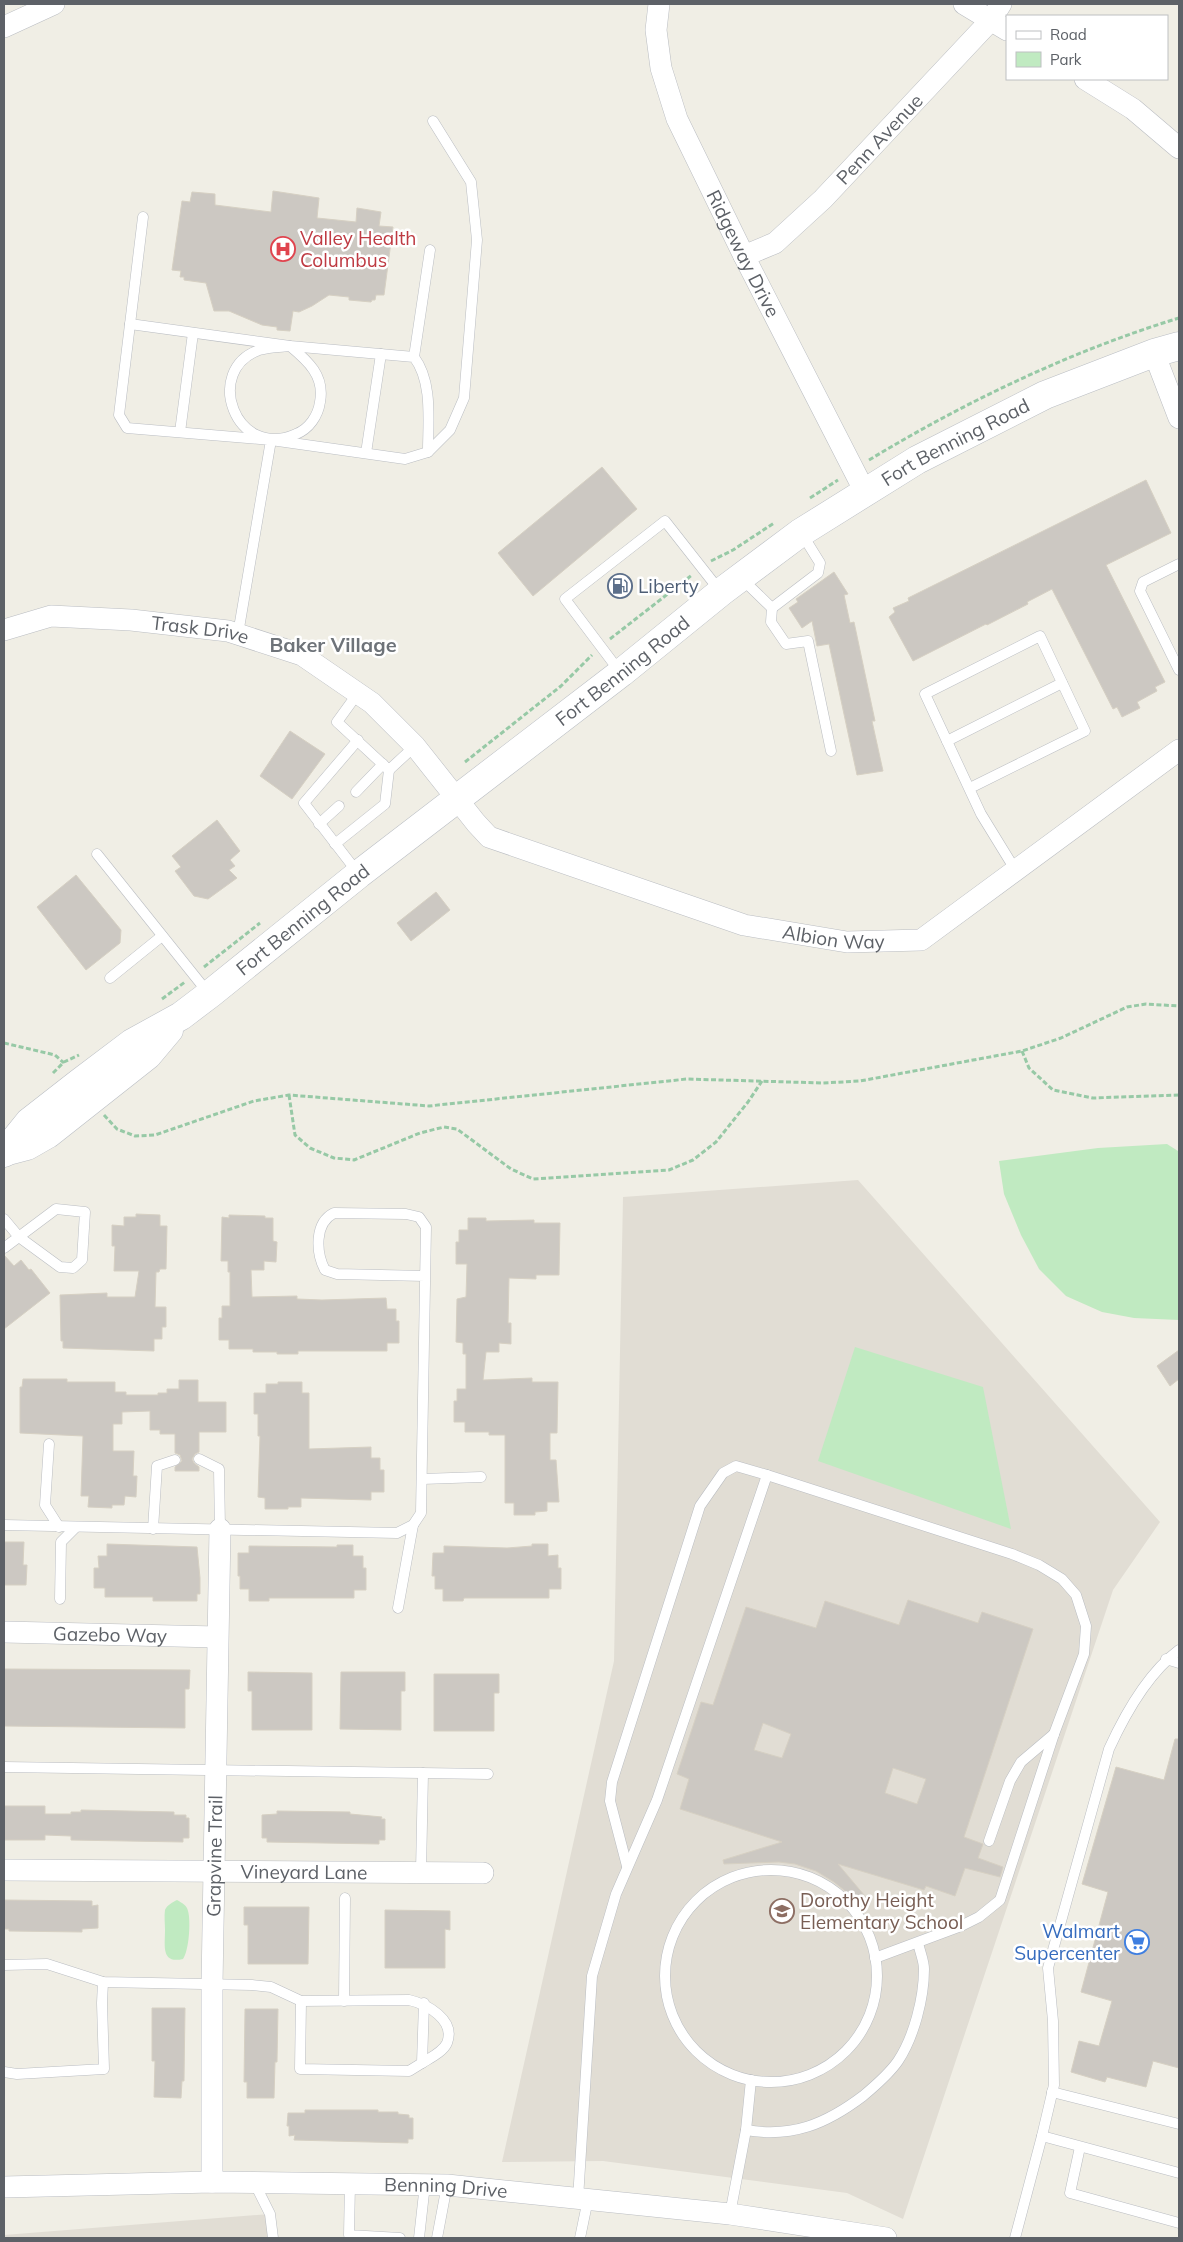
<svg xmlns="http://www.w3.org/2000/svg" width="1183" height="2242" font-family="Mulish,sans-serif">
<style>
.education{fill:#e1ddd4}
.green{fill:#c0eac1}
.building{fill:#ccc8c2;stroke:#d6d0c3;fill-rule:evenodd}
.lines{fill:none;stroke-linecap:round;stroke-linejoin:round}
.lane-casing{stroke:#babdc2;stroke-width:11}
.street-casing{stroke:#babdc2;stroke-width:22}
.secondary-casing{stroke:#babec4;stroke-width:29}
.path{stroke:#97c9a6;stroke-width:3;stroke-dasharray:5 2.5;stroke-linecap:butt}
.lane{stroke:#fff;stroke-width:10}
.street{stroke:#fff;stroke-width:21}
.secondary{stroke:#fff;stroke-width:28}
.labels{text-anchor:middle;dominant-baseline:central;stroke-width:5;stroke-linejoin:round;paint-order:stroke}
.street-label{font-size:19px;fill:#5d6167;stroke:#fff}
.health-label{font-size:19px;fill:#be3a42;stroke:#fff;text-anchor:start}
.service-label{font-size:19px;fill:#4e5e75;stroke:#fff;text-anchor:start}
.education-label{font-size:19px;fill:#785e54;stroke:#fff;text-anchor:start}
.shop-label{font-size:19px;fill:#366cbe;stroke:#fff;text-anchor:end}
.neighbourhood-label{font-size:20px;font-weight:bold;fill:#6e7379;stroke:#fff}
</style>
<rect width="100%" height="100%" fill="#f0eee5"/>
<g class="education">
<polygon points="858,1180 1160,1522 1113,1590 903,2219 847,2193 603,2161 502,2162 614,1661 623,1197"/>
<polygon points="270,2214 273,2238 4,2238 4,2235"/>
</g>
<g class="green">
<polygon points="1167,1144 1178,1151 1179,1320 1134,1318 1102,1312 1066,1296 1039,1269 1021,1235 1004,1194 999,1161 1098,1148"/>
<polygon points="855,1347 983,1387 1011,1529 818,1461"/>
<path d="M177 1900C182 1903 187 1905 188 1911 191 1921 189 1951 183 1959 161 1964 165 1946 165 1930 165 1924 164 1916 165 1910 167 1905 173 1902 177 1900Z"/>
</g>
<g class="building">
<polygon points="273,191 319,198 317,218 356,222 357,208 381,212 379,226 393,227 384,295 376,295 375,300 372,300 371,302 349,300 349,297 329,295 312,306 299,312 293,311 290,331 277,330 277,327 262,325 229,311 214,311 206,283 184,280 184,277 180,277 181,271 172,270 182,201 190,202 192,192 215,194 215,205 271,212"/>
<polygon points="602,467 637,509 533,596 498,553"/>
<polygon points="1146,480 1171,533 1106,565 1165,682 1155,687 1157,691 1137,702 1140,708 1122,717 1117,707 1113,709 1052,589 1027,602 1028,604 987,625 986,624 913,661 889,617 895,612 893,608 909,601 908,598"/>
<polygon points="834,572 848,594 844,595 850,623 854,622 875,721 872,721 883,771 857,775 829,644 817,646 812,621 802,628 789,608 798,602 796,599"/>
<polygon points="290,731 325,754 292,799 260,776"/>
<polygon points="217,820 240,851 230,860 235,866 229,870 237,878 208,899 194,896 175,871 181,867 172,856"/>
<polygon points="76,875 121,930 120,943 86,970 37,907"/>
<polygon points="436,892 450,910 411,941 397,923"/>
<polygon points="136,1214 160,1215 160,1226 167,1226 166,1269 160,1269 159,1272 156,1272 155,1307 166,1307 166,1327 162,1327 162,1339 154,1339 154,1351 63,1348 63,1341 61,1341 60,1295 107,1293 107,1297 135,1297 139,1271 114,1271 115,1246 112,1246 112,1225 124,1226 124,1217 136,1217"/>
<polygon points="229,1215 265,1216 265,1218 273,1218 273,1241 277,1242 276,1262 264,1261 264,1270 251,1270 252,1297 297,1296 297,1299 322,1300 386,1298 387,1309 396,1309 396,1321 399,1321 399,1343 387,1343 387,1351 298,1351 298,1354 277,1354 277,1352 253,1352 253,1349 229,1349 229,1340 219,1340 219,1318 222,1318 222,1306 230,1306 230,1272 228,1272 228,1261 221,1261 222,1217 229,1218"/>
<polygon points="468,1218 486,1218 486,1221 534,1220 534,1223 560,1223 559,1275 536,1275 536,1279 509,1278 508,1323 511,1323 511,1344 499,1343 499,1352 486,1352 483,1380 532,1378 532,1382 558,1382 557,1433 550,1433 550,1460 556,1460 559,1502 547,1502 547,1511 535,1512 535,1515 514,1515 514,1503 505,1503 505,1435 489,1435 489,1432 465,1432 465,1422 454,1422 454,1401 457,1401 457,1389 466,1389 466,1354 463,1354 463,1343 456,1342 457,1299 466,1297 467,1264 456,1264 456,1242 459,1242 459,1230 468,1230"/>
<polygon points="4,1255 14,1266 21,1260 29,1270 31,1269 50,1293 4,1329"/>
<polygon points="1179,1350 1179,1379 1170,1386 1157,1366"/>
<polygon points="23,1379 67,1379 67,1382 115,1382 115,1392 126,1392 126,1395 158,1395 158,1393 167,1393 167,1389 179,1389 179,1380 198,1380 198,1402 226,1402 226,1432 199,1432 199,1452 195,1454 192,1459 194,1463 199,1467 199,1471 175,1471 175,1467 182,1461 180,1455 175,1453 175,1434 160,1434 160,1430 150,1430 150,1411 122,1412 122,1424 113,1424 113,1451 134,1451 133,1476 137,1476 136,1497 125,1496 124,1505 112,1505 112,1508 88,1507 89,1496 81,1496 83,1436 20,1433 20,1387 22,1387"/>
<polygon points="278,1382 302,1382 302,1393 309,1393 309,1449 371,1447 371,1458 380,1458 380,1470 384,1470 384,1492 371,1492 371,1500 301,1498 301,1507 288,1507 288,1509 265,1509 265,1498 258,1497 260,1436 258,1436 258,1414 254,1414 254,1393 266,1393 266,1384 278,1384"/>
<polygon points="4,1542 24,1542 23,1565 27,1565 26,1585 4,1585"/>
<polygon points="107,1544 197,1547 200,1578 200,1594 197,1594 197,1601 153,1601 153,1597 105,1597 105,1588 94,1588 94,1568 99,1568 98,1556 107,1556"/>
<polygon points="532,1544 548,1544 548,1556 558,1555 558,1568 561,1568 561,1589 549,1589 549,1598 464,1598 463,1601 443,1601 443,1589 435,1589 435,1576 432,1576 433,1553 444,1553 444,1546 507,1548 532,1546"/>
<polygon points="337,1545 353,1545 353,1556 363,1556 363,1568 366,1568 366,1590 354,1590 354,1598 269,1598 269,1601 249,1601 249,1589 240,1589 240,1576 238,1576 238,1553 249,1553 249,1546 337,1547"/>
<path d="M908 1600 978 1623 982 1612 1033 1629 964 1837 983 1844 978 1858 1003 1867 1000 1877 965 1868 955 1896 926 1886 924 1890 838 1864 870 1902 865 1907 834 1882 816 1871 795 1864 779 1862 724 1864 723 1860 782 1842 680 1809 689 1779 677 1774 701 1702 713 1705 746 1607 816 1628 825 1601 899 1625ZM763 1723 791 1734 782 1758 754 1750ZM893 1768 926 1779 917 1804 885 1793Z"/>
<polygon points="4,1669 190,1670 189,1689 185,1689 185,1728 4,1726"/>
<polygon points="248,1672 312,1673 312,1730 252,1730 252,1691 248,1691"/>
<polygon points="341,1672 405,1672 405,1691 401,1691 401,1730 340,1729"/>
<polygon points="434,1674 499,1674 499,1693 494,1693 494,1731 434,1731"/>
<polygon points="1175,1739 1179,1739 1179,2068 1153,2061 1146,2087 1107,2077 1105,2082 1071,2072 1079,2041 1099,2046 1112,2001 1081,1992 1108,1892 1082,1884 1116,1767 1164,1780"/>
<polygon points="4,1806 45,1806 45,1814 71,1814 71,1812 81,1812 81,1810 174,1812 174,1815 186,1815 186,1818 189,1818 189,1838 183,1838 183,1842 71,1840 71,1836 45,1835 45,1840 4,1840"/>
<polygon points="277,1811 350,1812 350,1814 382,1817 381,1819 385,1819 385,1840 379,1840 379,1844 267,1842 267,1838 262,1838 262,1815 277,1814"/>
<polygon points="4,1900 92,1901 92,1906 98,1905 98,1928 82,1929 82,1932 9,1931 9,1929 4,1929"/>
<polygon points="244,1907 309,1907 308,1964 248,1964 248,1925 244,1925"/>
<polygon points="385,1910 450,1911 450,1930 445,1929 445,1968 385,1968"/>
<polygon points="152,2008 185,2008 184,2081 182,2081 181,2098 154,2097 155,2061 152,2061"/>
<polygon points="245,2009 278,2009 277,2062 275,2062 274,2098 247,2098 247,2082 244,2082"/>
<polygon points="305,2110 378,2110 378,2112 398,2112 398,2114 409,2115 409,2118 413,2118 413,2139 408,2139 408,2143 294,2140 295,2135 289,2136 289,2126 287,2126 288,2113 305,2113"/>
</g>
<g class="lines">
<defs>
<g id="lane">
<polyline points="143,217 119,415 127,428 271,440 238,634"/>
<path d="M130 324 290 346 414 357C433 382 428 421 428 452"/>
<path d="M290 346C308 361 325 376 320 402 318 416 309 429 296 434 235 461 203 370 259 350 269 347 280 347 290 346Z"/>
<polyline points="414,357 430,250"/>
<polyline points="180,432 193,333"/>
<polyline points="271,440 405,459 428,452 450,430 464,398 477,240 471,182 433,121"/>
<polyline points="366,453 381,354"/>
<polyline points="1179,564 1143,582 1140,591 1179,670"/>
<polyline points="741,578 772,608 818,573 820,563 802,534"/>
<polyline points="772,608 771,622 786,644 808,641 831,751"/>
<polyline points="620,672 565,599 665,521 720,591"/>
<polyline points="358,693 337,722 389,770 415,746"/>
<polyline points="358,740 304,803 358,873"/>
<polyline points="947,741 1062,683"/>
<polyline points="970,788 1085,731 1040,636 925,694 981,814 1016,871"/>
<polyline points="356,792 383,764"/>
<polyline points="319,824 339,806"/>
<polyline points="335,844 385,804 389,770"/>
<polyline points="97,854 209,994"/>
<polyline points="110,978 162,936"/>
<polyline points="4,1219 19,1237 60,1267 73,1268 82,1260 85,1212 56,1209 4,1248"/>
<polyline points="49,1444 45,1505 59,1527"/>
<polyline points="199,1459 219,1469 220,1529"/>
<polyline points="422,1479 481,1477"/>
<path d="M4 1525 397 1533 413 1525 421 1513 426 1227 419 1217 406 1214 334 1213C314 1223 316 1253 325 1270L337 1274 425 1276"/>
<polyline points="153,1529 157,1466 175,1460"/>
<polyline points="60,1599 61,1542 76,1527"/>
<polyline points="398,1608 413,1525"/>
<polyline points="1166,1659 1179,1663"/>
<polyline points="4,1767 488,1774"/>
<polyline points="989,1841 1010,1781 1021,1762 1054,1734"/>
<polyline points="627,1866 610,1801 612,1782 700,1506 723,1473 736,1466 767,1475 1012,1554 1039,1565 1062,1579 1076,1595 1086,1626 1084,1654 1054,1734 1000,1900 979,1917 961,1926 875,1958"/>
<circle cx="771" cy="1976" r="106"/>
<polyline points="421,1872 423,1773"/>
<path d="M4 1965 47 1964 103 1982 252 1985 271 1987 301 2001 409 2000C427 2004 456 2020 447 2043 443 2052 430 2058 422 2063"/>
<polyline points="301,2001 300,2069 409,2071 422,2063 424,2003"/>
<polyline points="344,2001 345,1898"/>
<polyline points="4,2072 17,2074 104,2069 102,2003 103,1982"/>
<polyline points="1052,2092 1179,2124"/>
<path d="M746 2130C792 2138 826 2124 863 2096 875 2086 889 2074 898 2061 914 2037 924 1998 924 1969 924 1961 920 1952 918 1943"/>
<path d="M1042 2136 1054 2085 1053 2021 1048 1968 1109 1749C1125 1714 1148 1673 1179 1650"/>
<polyline points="1080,2147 1070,2193 1179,2223"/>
<polyline points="254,2182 270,2214 273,2238"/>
<polyline points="350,2183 349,2235 400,2238"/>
<polyline points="578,2199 592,1976 616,1894 657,1800 767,1475"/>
<polyline points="730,2214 746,2130 751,2080"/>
<polyline points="419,2238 425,2184"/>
<polyline points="437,2238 447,2185"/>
<polyline points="580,2238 588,2199"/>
<polyline points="1015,2238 1042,2136 1179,2173"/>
</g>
<g id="street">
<path id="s1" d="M659 4 656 30 661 68 677 119 744 256 865 492"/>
<polyline points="964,4 1007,30"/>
<polyline points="4,27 54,4"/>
<polyline points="1085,79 1133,109 1179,148"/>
<path id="s2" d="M744 256 775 243 823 199 991 20 1001 4"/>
<polyline points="1154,353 1179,418"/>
<path id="s3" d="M4 630 51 616 131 620 228 631 302 655 372 703 415 746 476 823 489 837 744 925 847 942 921 940 1179 750"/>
<path id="s4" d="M4 1632 217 1637"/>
<path id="s5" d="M4 1870 483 1873"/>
<path id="s6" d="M212 2182V1985L220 1529"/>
<path id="s7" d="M4 2187 212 2182 447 2185 730 2214 886 2238"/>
</g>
<g id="secondary">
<polyline points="8,1151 27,1146 48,1134 148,1055 169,1030"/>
<path id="s8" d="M4 1153 29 1122 79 1083 132 1043 181 1016 210 994 359 874 621 673 721 592 800 533 917 460 1045 395 1154 353 1179 346"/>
</g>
</defs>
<use href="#lane" class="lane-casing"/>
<use href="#street" class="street-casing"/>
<use href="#secondary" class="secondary-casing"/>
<g class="path">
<path d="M869 460C965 402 1071 351 1179 318"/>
<polyline points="810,498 838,480"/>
<polyline points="711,561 733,550 774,523"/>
<polyline points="610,639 692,575"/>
<polyline points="465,762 561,686 592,655"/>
<polyline points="204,967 260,923"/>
<polyline points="162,999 185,982"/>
<polyline points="4,1043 55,1055 64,1063"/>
<polyline points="1022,1051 1029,1068 1053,1090 1093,1098 1179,1095"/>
<polyline points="53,1073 64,1062 79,1055"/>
<polyline points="289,1095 295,1135 310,1148 334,1158 354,1160 420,1133 444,1127 457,1129 511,1169 533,1179 669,1170 693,1160 716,1142 748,1102 762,1081"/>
<polyline points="104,1115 117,1129 135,1136 155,1135 254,1101 289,1095 429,1106 687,1079 823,1083 860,1081 1022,1051 1061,1038 1127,1007 1146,1004 1179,1006"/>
</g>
<use href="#lane" class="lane"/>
<use href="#street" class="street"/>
<use href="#secondary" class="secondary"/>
</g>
<defs>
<symbol id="hospital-ring" viewBox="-11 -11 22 22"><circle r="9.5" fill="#fff" stroke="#e0444e" stroke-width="1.5"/><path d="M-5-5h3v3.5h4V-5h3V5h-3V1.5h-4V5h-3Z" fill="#e0444e"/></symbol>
<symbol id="fuel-ring" viewBox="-11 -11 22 22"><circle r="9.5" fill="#fff" stroke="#5c6f8a" stroke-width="1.5"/><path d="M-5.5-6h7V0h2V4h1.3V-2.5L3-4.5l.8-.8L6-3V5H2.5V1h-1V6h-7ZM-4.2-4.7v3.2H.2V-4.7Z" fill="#5c6f8a"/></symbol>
<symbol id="school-ring" viewBox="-11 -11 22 22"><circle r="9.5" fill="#fff" stroke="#8d6e63" stroke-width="1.5"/><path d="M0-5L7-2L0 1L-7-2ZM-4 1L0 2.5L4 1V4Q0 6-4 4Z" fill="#8d6e63"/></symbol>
<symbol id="supermarket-ring" viewBox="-11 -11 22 22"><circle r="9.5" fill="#fff" stroke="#3f7fe0" stroke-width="1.5"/><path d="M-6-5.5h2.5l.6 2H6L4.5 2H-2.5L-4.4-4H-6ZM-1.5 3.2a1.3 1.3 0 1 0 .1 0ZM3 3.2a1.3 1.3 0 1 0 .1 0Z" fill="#3f7fe0"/></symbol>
</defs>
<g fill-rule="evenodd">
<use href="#hospital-ring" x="269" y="235" width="28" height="28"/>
<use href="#fuel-ring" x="606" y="572" width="28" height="28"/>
<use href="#school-ring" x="768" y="1897" width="28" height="28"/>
<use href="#supermarket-ring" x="1123" y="1928" width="28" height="28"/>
</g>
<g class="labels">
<g class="street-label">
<text stroke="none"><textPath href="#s2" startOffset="181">Penn Avenue</textPath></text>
<text stroke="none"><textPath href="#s1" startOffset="268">Ridgeway Drive</textPath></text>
<text stroke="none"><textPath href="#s8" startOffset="1191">Fort Benning Road</textPath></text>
<text stroke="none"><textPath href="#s3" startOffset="199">Trask Drive</textPath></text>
<text stroke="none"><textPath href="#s8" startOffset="786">Fort Benning Road</textPath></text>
<text stroke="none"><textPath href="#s8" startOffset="381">Fort Benning Road</textPath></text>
<text stroke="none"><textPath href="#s3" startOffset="928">Albion Way</textPath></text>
<text stroke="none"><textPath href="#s4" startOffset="106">Gazebo Way</textPath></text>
<text stroke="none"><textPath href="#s6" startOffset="326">Grapvine Trail</textPath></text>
<text stroke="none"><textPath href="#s5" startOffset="300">Vineyard Lane</textPath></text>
<text stroke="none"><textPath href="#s7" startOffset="442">Benning Drive</textPath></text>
</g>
<g class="health-label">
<text x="300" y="238">Valley Health<tspan x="300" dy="22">Columbus</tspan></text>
</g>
<g class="service-label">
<text x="638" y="586">Liberty</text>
</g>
<g class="education-label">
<text x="800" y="1900">Dorothy Height<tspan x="800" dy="22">Elementary School</tspan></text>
</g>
<g class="shop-label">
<text x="1120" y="1931">Walmart<tspan x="1120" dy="22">Supercenter</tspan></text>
</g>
<g class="neighbourhood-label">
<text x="333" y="644">Baker Village</text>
</g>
</g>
<rect width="1183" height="2242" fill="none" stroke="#5d6167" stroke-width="10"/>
<rect x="1006" y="15" width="162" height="65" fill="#ffffff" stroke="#bec0c2"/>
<rect x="1016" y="31" width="25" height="8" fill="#ffffff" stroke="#bec0c2"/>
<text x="1050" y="40" font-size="15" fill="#5d6167">Road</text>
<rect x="1016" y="52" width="25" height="15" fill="#c0eac1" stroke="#bec0c2"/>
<text x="1050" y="65" font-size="15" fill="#5d6167">Park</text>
</svg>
